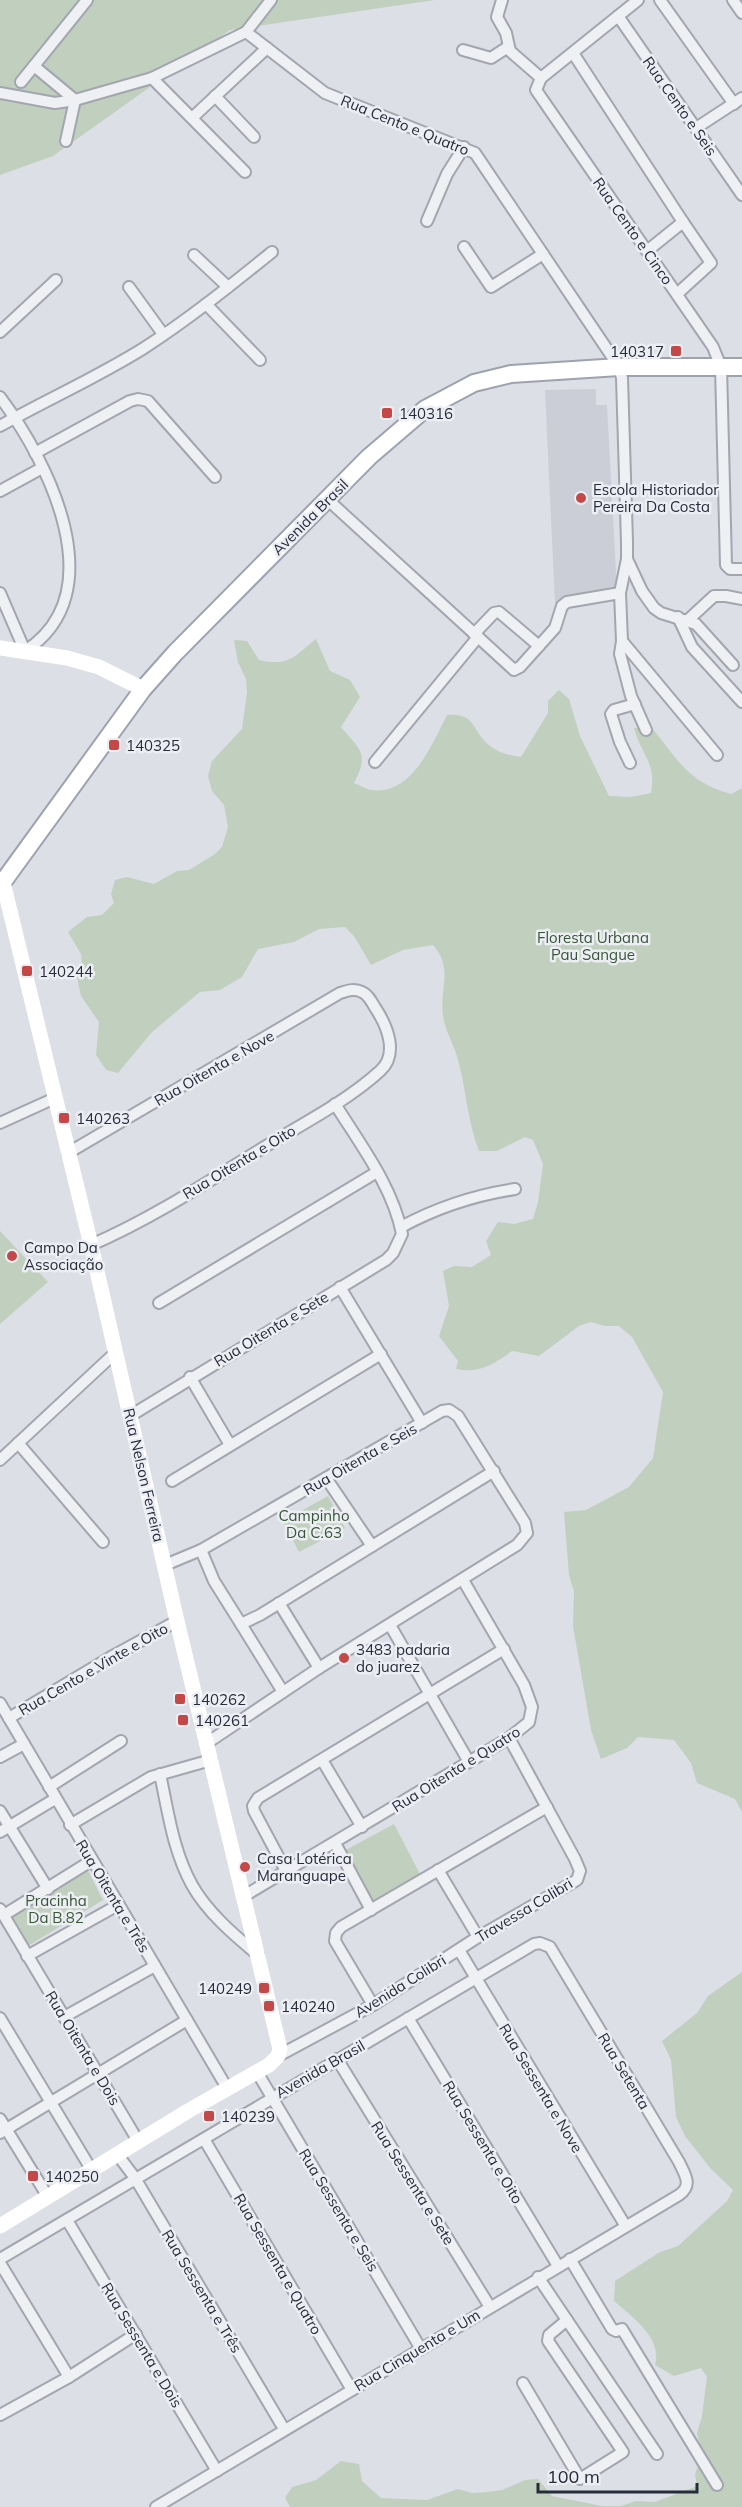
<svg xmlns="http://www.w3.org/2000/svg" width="742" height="2507" font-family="Mulish,sans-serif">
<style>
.built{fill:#cbced7}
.green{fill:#c0cfbe}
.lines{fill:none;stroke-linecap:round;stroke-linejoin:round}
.street-casing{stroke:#a3a6af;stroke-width:14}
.primary-casing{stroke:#9da2b0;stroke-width:20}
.street{stroke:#eff0f4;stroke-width:10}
.secondary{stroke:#fff;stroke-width:15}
.primary{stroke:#fff;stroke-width:16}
.poi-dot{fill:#c44848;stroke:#eceef4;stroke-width:2}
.labels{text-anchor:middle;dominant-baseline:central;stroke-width:5;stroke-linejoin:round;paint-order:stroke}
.street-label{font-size:15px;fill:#272c3b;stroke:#eceef4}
.poi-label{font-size:15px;fill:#272c3b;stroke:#eceef4;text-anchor:start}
.park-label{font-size:15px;fill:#375636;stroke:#eceef4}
</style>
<rect width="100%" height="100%" fill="#dddfe6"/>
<polygon class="built" points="596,389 596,405 607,405 617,591 607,597 555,604 545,390"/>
<g class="green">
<polygon points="0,0 435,0 230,30 53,156 0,175"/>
<path d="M316 639 330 671 350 680 360 697 341 727C360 750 370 753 354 783 359 785 366 789 371 790 412 796 432 744 447 715 477 713 471 731 490 746 499 753 511 756 521 757L548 713V701L559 690 569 699 580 736 609 796 631 797 651 793C657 763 641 755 634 728H652C679 761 688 782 731 794L742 788V1812L735 1799 697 1783 691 1763 674 1740 638 1737 627 1748 601 1759 591 1730 573 1626 574 1592 569 1575 564 1512 586 1510 629 1487 653 1458 663 1392 632 1337 619 1326H605L591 1322 579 1326 539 1356 512 1351C494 1364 479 1374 456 1369L458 1361 439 1336 449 1306 443 1271 454 1266 472 1267 491 1255 486 1241 498 1222 514 1224 533 1219 538 1202 543 1164 533 1140 525 1137 497 1151H479C467 1120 466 1087 457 1056 453 1043 445 1030 443 1016 439 989 454 969 433 945L403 950 371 965 354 936 345 927 319 929 294 942 258 949 242 977 220 990 200 992 152 1032 118 1073 106 1070 96 1055 99 1022 81 996 77 977 82 965 81 954 68 932 87 917 102 915 114 903 111 894 115 880 127 877 154 884 177 871 189 870 215 854 222 847 228 827 224 805 212 791 208 776 212 761 242 729 247 692 246 679 238 662 234 640 247 641 259 660C288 667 294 657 316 639Z"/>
<polygon points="0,1231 48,1282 0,1324"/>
<polygon points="328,1496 345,1528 299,1552 283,1521"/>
<polygon points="394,1824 422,1878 371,1908 342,1852"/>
<polygon points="87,1869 103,1900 28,1946 10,1917"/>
<path d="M742 1972V2507H290L285 2498 292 2487 316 2480 341 2461 359 2464 362 2481 381 2498 427 2500 458 2489 472 2493 487 2492 502 2490 525 2480 538 2479 552 2496 602 2506H621L636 2501 655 2502 697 2486 695 2474 702 2456 697 2433 702 2416 707 2377 701 2368 674 2376 655 2365C663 2338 632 2317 614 2301L615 2281 660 2252 678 2246 727 2201 733 2190 711 2169 685 2136 676 2117 671 2060 662 2041 697 2013 708 1996Z"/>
</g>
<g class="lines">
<defs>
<g id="street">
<polyline points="271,0 246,32 325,93 475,153 619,367 622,378 627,542 627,559 620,593 622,641 620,654 631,696 646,730"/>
<polyline points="502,0 497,17 506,33 510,51 541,78"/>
<polyline points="638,0 541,78 536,90 713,347 721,367 726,565 730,569 742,569"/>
<polyline points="660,0 734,104"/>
<polyline points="733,0 742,13"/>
<polyline points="618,16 742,195"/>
<polyline points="463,50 491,58 508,47"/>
<polyline points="573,53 683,222 647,251"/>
<polyline points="34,66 75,100 66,141"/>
<polyline points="152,78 245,172"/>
<polyline points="21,82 87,0"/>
<polyline points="0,93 55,103 75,100 152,78 246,32"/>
<polyline points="215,96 254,137"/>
<polyline points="192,118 267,48"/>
<polyline points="696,128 742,98"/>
<polyline points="427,221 447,174 464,147"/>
<polyline points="464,247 491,287 543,254"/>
<polyline points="194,255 228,287"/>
<polyline points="129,287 163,334"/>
<polyline points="677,294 711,263 683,222"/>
<polyline points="206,304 260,360"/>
<polyline points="0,332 56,280"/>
<path d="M0 397C48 461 115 593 25 651L0 593"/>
<path d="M0 426C48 399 98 377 144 348 189 319 231 285 272 252"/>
<polyline points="35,453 130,401 138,399 148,401 215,477"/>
<polyline points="0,491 42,468"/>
<polyline points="327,499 514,670 520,667 555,628 562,606 567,602 620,593"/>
<polyline points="627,559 642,591 654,608 661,613 696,624 733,665"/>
<polyline points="678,617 692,647 742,702"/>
<polyline points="688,620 714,596 726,596 742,599"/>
<polyline points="474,634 494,613 499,612 539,646"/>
<polyline points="622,641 717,755"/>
<polyline points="375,762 478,637"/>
<polyline points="630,763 620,742 611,714 614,710 635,704"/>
<polyline points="0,1123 55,1098"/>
<path d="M68 1153 340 993C347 991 354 988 362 992 369 995 372 1003 376 1009 387 1026 399 1054 380 1071 347 1101 304 1123 266 1146 209 1181 153 1218 91 1245"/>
<path d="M401 1227C436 1208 476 1195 515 1189"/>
<polyline points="340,1287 422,1423"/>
<polyline points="159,1303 377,1172"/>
<polyline points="190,1377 230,1445"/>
<path d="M130 1416 386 1260 393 1253 402 1234C393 1187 360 1144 335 1104"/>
<polyline points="18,1443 103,1542"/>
<polyline points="0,1460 116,1352"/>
<polyline points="326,1478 372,1546"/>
<polyline points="172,1481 381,1354"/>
<polyline points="201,1550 214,1581 241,1624 260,1615 494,1471"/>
<polyline points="165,1565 201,1550 442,1411 449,1410 458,1416 525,1523 527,1533 517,1545 319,1668 207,1743"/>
<polyline points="279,1603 319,1668"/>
<polyline points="241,1624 283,1692"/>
<polyline points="390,1625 469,1762"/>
<polyline points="0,1703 227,2088"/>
<polyline points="9,1718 111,1657 177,1621"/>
<polyline points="0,1757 24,1744"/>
<polyline points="322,1760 362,1827"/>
<path d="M160 1774C168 1811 173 1851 192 1885 207 1912 234 1935 258 1955"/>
<polyline points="49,1787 121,1741"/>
<polyline points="0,1811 48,1889"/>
<polyline points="70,1825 151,1777 211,1760"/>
<polyline points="0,1832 55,1799"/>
<polyline points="335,1843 371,1910"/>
<polyline points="438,1870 478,1937"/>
<polyline points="286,1871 254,1811 253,1806 258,1798 504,1649"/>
<polyline points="244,1896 509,1738 529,1722 532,1707 524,1685 463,1580"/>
<polyline points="0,1909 138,2141"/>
<polyline points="4,1915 91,1861"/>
<polyline points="459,1950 625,2225"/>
<polyline points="27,1956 118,1905"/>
<polyline points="373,2005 335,1941 336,1933 341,1927 547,1807"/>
<polyline points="64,2017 155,1966"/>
<polyline points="0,2018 91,2169"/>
<polyline points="408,2018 558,2266"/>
<polyline points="278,2056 373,2005 478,1937 577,1880 580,1871 575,1859 509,1738"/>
<polyline points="337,2059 490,2307"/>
<polyline points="257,2072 421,2349"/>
<polyline points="0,2119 48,2197"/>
<polyline points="0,2133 187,2020"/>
<polyline points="204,2139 352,2390"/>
<polyline points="117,2154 135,2178 284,2429"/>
<polyline points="67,2220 217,2471"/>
<path d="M0 2259 534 1944 540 1943 550 1947 679 2162C685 2175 693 2185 679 2195L156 2507"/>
<polyline points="570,2259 612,2329 616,2331 622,2329 717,2485"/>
<polyline points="0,2263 69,2377"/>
<polyline points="538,2277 657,2454"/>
<polyline points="523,2383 580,2479 623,2452 548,2341 549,2335 567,2320"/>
<polyline points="0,2415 69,2377 136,2334"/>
</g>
<polyline id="primary" points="0,886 143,689 175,653 369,457 425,409 474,383 511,374 619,367 742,367"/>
</defs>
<use href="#street" class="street-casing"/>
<use href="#primary" class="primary-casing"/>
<use href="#street" class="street"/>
<g class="secondary">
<polyline points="0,648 67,658 99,667 143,689"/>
<polyline points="0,2226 188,2111 269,2065 278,2056 280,2049 177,1621 91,1245 3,882"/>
</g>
<use href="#primary" class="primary"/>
</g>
<g class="poi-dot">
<rect x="670" y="345" width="12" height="12" rx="3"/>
<rect x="381" y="407" width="12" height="12" rx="3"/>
<circle cx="581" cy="498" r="6"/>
<rect x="108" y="739" width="12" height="12" rx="3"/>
<rect x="21" y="965" width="12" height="12" rx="3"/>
<rect x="58" y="1112" width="12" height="12" rx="3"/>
<circle cx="12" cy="1256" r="6"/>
<circle cx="344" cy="1658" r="6"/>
<rect x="174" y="1693" width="12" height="12" rx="3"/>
<rect x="177" y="1714" width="12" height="12" rx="3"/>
<circle cx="245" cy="1867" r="6"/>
<rect x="258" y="1982" width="12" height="12" rx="3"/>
<rect x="263" y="2000" width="12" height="12" rx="3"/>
<rect x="203" y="2110" width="12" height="12" rx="3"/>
<rect x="27" y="2170" width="12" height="12" rx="3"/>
</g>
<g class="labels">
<g class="street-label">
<text transform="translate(680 106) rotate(55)">Rua Cento e Seis</text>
<text transform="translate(405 125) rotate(22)">Rua Cento e Quatro</text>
<text transform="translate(633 231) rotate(55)">Rua Cento e Cinco</text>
<text transform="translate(310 517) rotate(-45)">Avenida Brasil</text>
<text transform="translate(214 1068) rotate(-30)">Rua Oitenta e Nove</text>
<text transform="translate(239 1162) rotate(-31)">Rua Oitenta e Oito</text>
<text transform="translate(271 1329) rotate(-31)">Rua Oitenta e Sete</text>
<text transform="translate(360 1459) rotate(-30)">Rua Oitenta e Seis</text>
<text transform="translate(144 1475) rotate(77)">Rua Nelson Ferreira</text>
<text transform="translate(93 1669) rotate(-30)">Rua Cento e Vinte e Oito</text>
<text transform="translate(456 1769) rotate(-32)">Rua Oitenta e Quatro</text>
<text transform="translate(113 1896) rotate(59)">Rua Oitenta e Três</text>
<text transform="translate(524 1910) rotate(-31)">Travessa Colibri</text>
<text transform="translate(400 1986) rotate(-32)">Avenida Colibri</text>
<text transform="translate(83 2048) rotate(59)">Rua Oitenta e Dois</text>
<text transform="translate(320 2069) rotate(-30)">Avenida Brasil</text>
<text transform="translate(624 2071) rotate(59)">Rua Setenta</text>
<text transform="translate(541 2088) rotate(59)">Rua Sessenta e Nove</text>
<text transform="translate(483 2142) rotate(59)">Rua Sessenta e Oito</text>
<text transform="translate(413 2183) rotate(58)">Rua Sessenta e Sete</text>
<text transform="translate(339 2210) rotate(59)">Rua Sessenta e Seis</text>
<text transform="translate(278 2264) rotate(60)">Rua Sessenta e Quatro</text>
<text transform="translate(202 2291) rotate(59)">Rua Sessenta e Três</text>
<text transform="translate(142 2345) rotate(59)">Rua Sessenta e Dois</text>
<text transform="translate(417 2350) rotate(-31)">Rua Cinquenta e Um</text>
</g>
<g class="poi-label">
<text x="664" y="351" text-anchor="end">140317</text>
<text x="399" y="413">140316</text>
<text x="593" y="489">Escola Historiador<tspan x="593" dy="17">Pereira Da Costa</tspan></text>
<text x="126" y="745">140325</text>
<text x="39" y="971">140244</text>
<text x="76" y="1118">140263</text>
<text x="24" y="1247">Campo Da<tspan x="24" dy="17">Associação</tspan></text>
<text x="356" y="1649">3483 padaria<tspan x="356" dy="17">do juarez</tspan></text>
<text x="192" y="1699">140262</text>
<text x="195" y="1720">140261</text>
<text x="257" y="1858">Casa Lotérica<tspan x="257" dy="17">Maranguape</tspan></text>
<text x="252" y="1988" text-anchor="end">140249</text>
<text x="281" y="2006">140240</text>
<text x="221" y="2116">140239</text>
<text x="45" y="2176">140250</text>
</g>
<g class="park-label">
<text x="593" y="937">Floresta Urbana<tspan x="593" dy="17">Pau Sangue</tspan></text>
<text x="314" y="1515">Campinho<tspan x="314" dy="17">Da C.63</tspan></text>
<text x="56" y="1900">Pracinha<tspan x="56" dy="17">Da B.82</tspan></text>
</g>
</g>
<path d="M538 2483v9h159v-9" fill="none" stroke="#272c3b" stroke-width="3"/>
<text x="547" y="2483" font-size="18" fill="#272c3b" stroke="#eceef4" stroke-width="4.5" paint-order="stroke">100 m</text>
</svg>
